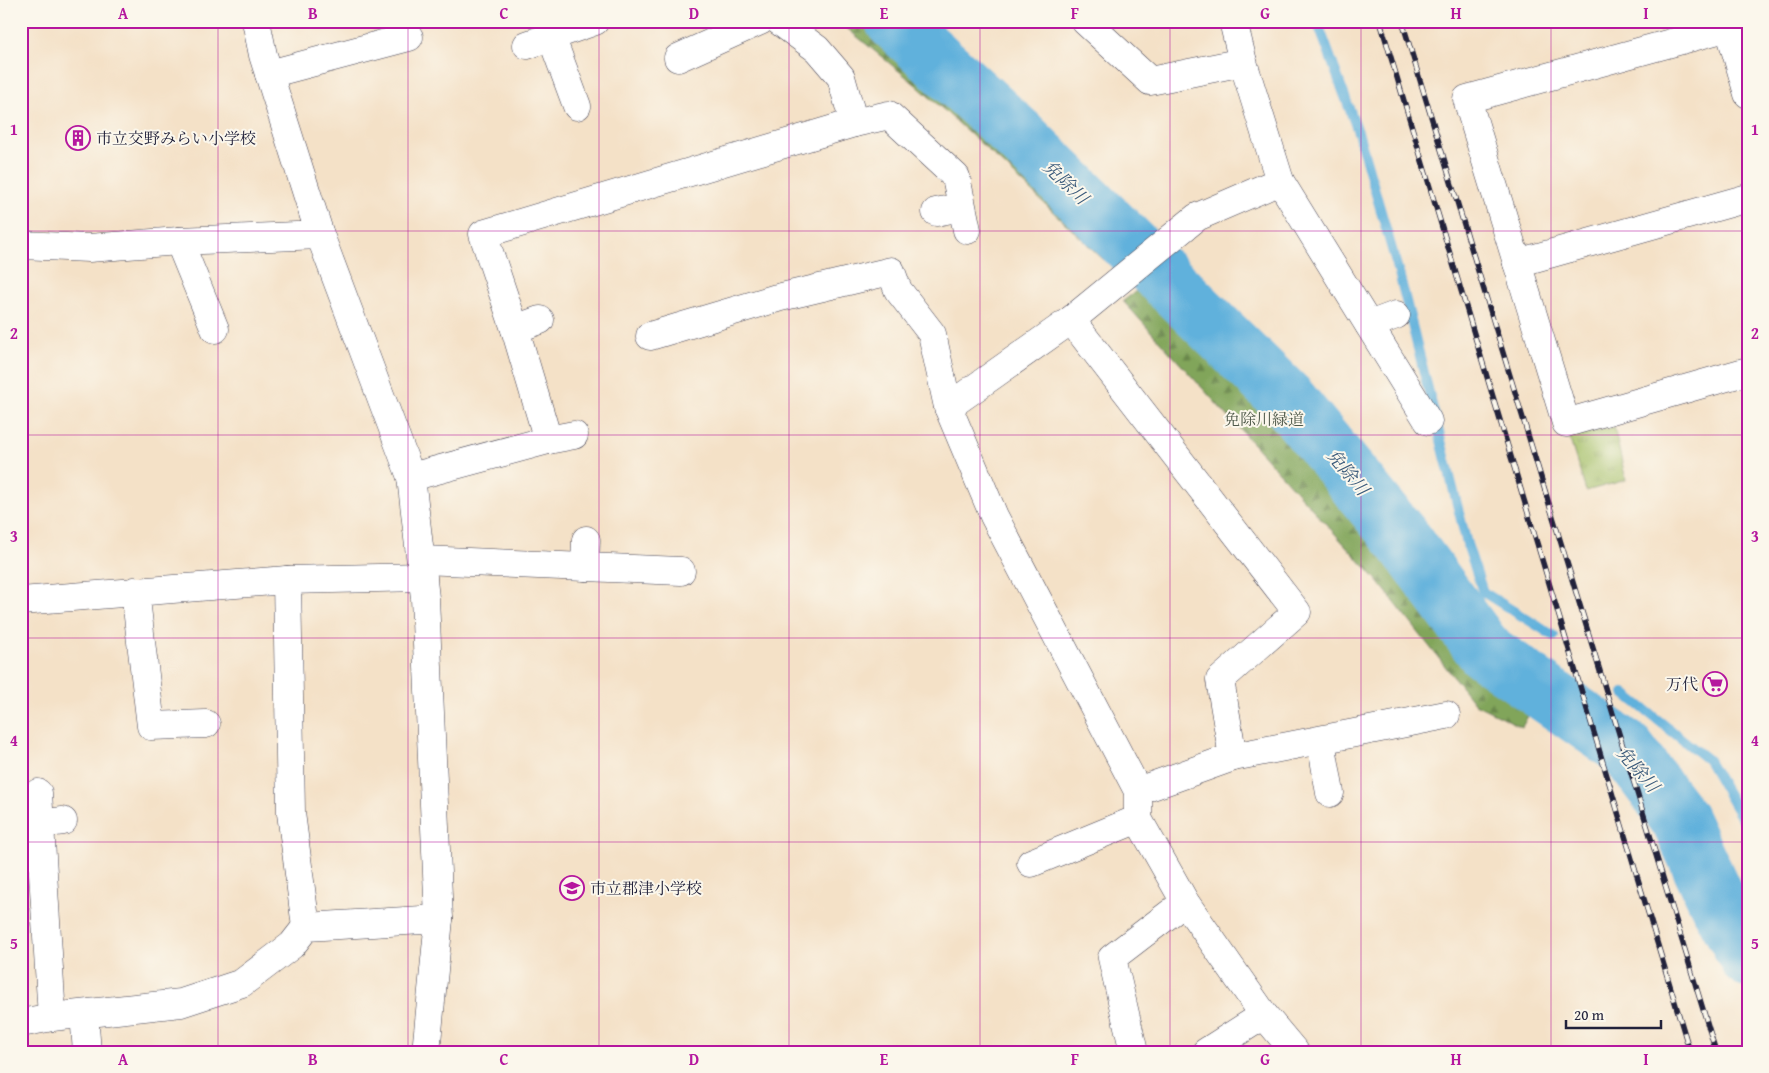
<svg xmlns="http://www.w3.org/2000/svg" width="1769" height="1073" font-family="'Gentium Book Plus','Noto Serif JP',serif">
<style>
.forest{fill:url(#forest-firs);stroke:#52644a}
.park{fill:url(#park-tufts);stroke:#627050}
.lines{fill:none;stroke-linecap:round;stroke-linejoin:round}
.stream{stroke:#61b1dc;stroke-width:10}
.river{stroke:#61b1dc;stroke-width:58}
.street-casing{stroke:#423f50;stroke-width:29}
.secondary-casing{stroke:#423f50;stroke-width:29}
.street{stroke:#fff;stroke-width:28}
.secondary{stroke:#fff;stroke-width:28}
.rail-casing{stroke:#22223b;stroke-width:5.5}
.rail{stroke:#fbf7ec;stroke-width:4;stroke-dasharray:11;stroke-linecap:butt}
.grid{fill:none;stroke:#b5179e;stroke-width:1;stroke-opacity:0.55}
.labels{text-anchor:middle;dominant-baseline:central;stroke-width:4;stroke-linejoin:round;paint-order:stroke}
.poi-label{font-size:16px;fill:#22223b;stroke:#fbf7ec;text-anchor:start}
.park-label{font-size:16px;fill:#4f594a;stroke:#fbf7ec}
.water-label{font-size:18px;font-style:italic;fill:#3b5b7b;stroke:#fbf7ec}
.neatline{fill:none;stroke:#b5179e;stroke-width:2}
.grid-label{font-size:16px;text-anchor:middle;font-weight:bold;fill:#b5179e}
</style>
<defs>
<pattern id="forest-firs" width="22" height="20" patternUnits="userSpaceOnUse" patternTransform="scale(1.25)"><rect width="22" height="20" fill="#81a55a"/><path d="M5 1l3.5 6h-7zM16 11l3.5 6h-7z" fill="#69864c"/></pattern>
<pattern id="park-tufts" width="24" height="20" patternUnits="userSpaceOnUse" patternTransform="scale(1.25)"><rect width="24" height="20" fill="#a2be65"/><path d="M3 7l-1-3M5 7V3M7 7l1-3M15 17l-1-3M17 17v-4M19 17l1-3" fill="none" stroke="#849a54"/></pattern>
</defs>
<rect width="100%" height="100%" fill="#fbf7ec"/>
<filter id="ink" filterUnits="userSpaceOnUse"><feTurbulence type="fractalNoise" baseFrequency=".02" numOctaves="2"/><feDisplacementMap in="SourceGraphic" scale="10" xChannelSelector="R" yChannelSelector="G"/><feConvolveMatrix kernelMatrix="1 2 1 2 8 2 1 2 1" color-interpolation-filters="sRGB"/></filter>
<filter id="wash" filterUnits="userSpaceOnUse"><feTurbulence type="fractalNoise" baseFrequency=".0096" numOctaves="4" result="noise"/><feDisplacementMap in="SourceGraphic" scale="20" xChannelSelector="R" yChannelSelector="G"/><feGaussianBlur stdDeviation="1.12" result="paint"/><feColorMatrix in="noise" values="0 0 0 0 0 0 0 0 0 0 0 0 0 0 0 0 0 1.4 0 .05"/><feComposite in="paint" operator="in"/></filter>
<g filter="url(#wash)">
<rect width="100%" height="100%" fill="#f4e1c7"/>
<g class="forest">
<polygon points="838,21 883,21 983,108 1123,246 1104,260 987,149 916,85"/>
<polygon points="1156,276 1280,401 1482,653 1540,694 1522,727 1475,704 1376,579 1123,301"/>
</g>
<polygon class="park" points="1614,427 1626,480 1586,491 1569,437"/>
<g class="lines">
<g class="stream">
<polyline points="1317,21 1358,132 1400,277 1467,544 1483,592 1554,636"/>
<polyline points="1624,693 1708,760 1748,829"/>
</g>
<polyline class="river" points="894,21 1016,133 1288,400 1405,542 1485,651 1626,749 1679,819 1716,899 1748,958"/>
</g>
</g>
<g filter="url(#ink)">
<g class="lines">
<defs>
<g id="street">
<polyline points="1085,21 1150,81 1243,62"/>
<polyline points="1233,21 1243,62 1280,181 1428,421"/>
<polyline points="1729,27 1467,99 1566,423 1748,371"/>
<polyline points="551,36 577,106"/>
<polyline points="527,45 595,21"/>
<polyline points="678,58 760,21"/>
<polyline points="269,74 409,37"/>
<polyline points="854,123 889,115 956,177 967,230"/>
<polyline points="1280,181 1197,217 1071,320 948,407 994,516 1138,791 1138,819 1185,902 1264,1015 1295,1052"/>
<polyline points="936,212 961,207"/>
<polyline points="320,235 411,477 425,598 439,919 426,1052"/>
<polyline points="179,241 215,329"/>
<polyline points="21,245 89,248 179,241 320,235 263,55 256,21"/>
<polyline points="1517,263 1748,198"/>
<polyline points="1071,320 1297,612 1220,680 1233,757 1138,791"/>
<polyline points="1369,325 1396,315"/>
<polyline points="515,329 540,320"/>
<polyline points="650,336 777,298 891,271 898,290 932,334 948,407"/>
<polyline points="548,440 574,435"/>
<polyline points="411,477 548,440 515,329 483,234 854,123 841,77 817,49 779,21"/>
<polyline points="422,560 681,571"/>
<polyline points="585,567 586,540"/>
<polyline points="287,580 291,813 306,927"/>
<polyline points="135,591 151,726 206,724"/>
<polyline points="21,601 287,580 423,577"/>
<polyline points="1321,741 1330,793"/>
<polyline points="1233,757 1446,715"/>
<polyline points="38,793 52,1017"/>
<polyline points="40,824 63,821"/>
<polyline points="1031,863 1138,819"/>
<polyline points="84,1014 87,1052"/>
<polyline points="21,1023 52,1017 181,1003 242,983 292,945 306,927 439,919"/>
<polyline points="1134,1052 1112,958 1185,902"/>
<polyline points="1206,1052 1264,1015"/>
</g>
<polyline id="secondary" points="1727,21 1748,94"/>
</defs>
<use href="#street" class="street-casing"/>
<use href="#secondary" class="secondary-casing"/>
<use href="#street" class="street"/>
<use href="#secondary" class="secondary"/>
<defs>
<g id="rail">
<polyline points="1380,21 1690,1052"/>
<polyline points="1402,21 1716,1052"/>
</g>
</defs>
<use href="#rail" class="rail-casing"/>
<use href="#rail" class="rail"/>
</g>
</g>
<path class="grid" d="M218 21V1052M408 21V1052M599 21V1052M789 21V1052M980 21V1052M1170 21V1052M1361 21V1052M1551 21V1052M21 231H1748M21 435H1748M21 638H1748M21 842H1748"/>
<defs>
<symbol id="building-ring" viewBox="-11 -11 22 22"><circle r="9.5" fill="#fbf7ec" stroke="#b5179e" stroke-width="1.5"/><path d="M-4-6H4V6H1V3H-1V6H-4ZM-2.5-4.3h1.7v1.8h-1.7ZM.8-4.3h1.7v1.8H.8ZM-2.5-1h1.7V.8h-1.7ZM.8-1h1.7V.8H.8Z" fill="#b5179e"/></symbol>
<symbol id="supermarket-ring" viewBox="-11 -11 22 22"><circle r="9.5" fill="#fbf7ec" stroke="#b5179e" stroke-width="1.5"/><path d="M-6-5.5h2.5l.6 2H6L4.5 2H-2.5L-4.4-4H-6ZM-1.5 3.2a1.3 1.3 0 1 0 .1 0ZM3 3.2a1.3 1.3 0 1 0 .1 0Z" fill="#b5179e"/></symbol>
<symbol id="school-ring" viewBox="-11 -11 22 22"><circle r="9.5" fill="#fbf7ec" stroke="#b5179e" stroke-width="1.5"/><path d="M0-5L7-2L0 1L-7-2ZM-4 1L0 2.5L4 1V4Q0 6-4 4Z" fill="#b5179e"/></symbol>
</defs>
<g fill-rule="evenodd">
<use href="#building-ring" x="64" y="124" width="28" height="28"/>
<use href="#supermarket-ring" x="1701" y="670" width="28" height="28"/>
<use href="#school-ring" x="558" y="874" width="28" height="28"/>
</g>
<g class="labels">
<g class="poi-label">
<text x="96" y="138">市立交野みらい小学校</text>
<text x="1698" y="684" text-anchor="end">万代</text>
<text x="590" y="888">市立郡津小学校</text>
</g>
<g class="park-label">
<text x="1264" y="419">免除川緑道</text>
</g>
<g class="water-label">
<text transform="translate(1066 182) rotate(44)">免除川</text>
<text transform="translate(1348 472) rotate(50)">免除川</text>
<text transform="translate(1638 769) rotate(49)">免除川</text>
</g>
</g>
<rect width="1769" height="1073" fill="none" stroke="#fbf7ec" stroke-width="55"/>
<path d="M1566 1020v8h95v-8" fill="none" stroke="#22223b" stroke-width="2.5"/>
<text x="1574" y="1020" font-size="15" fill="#22223b" stroke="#fbf7ec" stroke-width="4" paint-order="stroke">20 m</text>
<rect x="28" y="28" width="1714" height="1018" class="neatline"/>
<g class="grid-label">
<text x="123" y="19">A</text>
<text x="313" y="19">B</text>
<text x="504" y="19">C</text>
<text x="694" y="19">D</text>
<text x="884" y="19">E</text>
<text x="1075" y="19">F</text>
<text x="1265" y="19">G</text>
<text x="1456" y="19">H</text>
<text x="1646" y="19">I</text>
<text x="14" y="135">1</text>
<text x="1755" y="135">1</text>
<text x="14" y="339">2</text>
<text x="1755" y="339">2</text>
<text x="14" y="542">3</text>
<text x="1755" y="542">3</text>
<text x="14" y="746">4</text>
<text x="1755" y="746">4</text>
<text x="14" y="949">5</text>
<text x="1755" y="949">5</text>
<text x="123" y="1065">A</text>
<text x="313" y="1065">B</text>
<text x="504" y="1065">C</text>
<text x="694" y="1065">D</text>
<text x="884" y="1065">E</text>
<text x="1075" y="1065">F</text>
<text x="1265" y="1065">G</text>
<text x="1456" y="1065">H</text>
<text x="1646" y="1065">I</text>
</g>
</svg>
